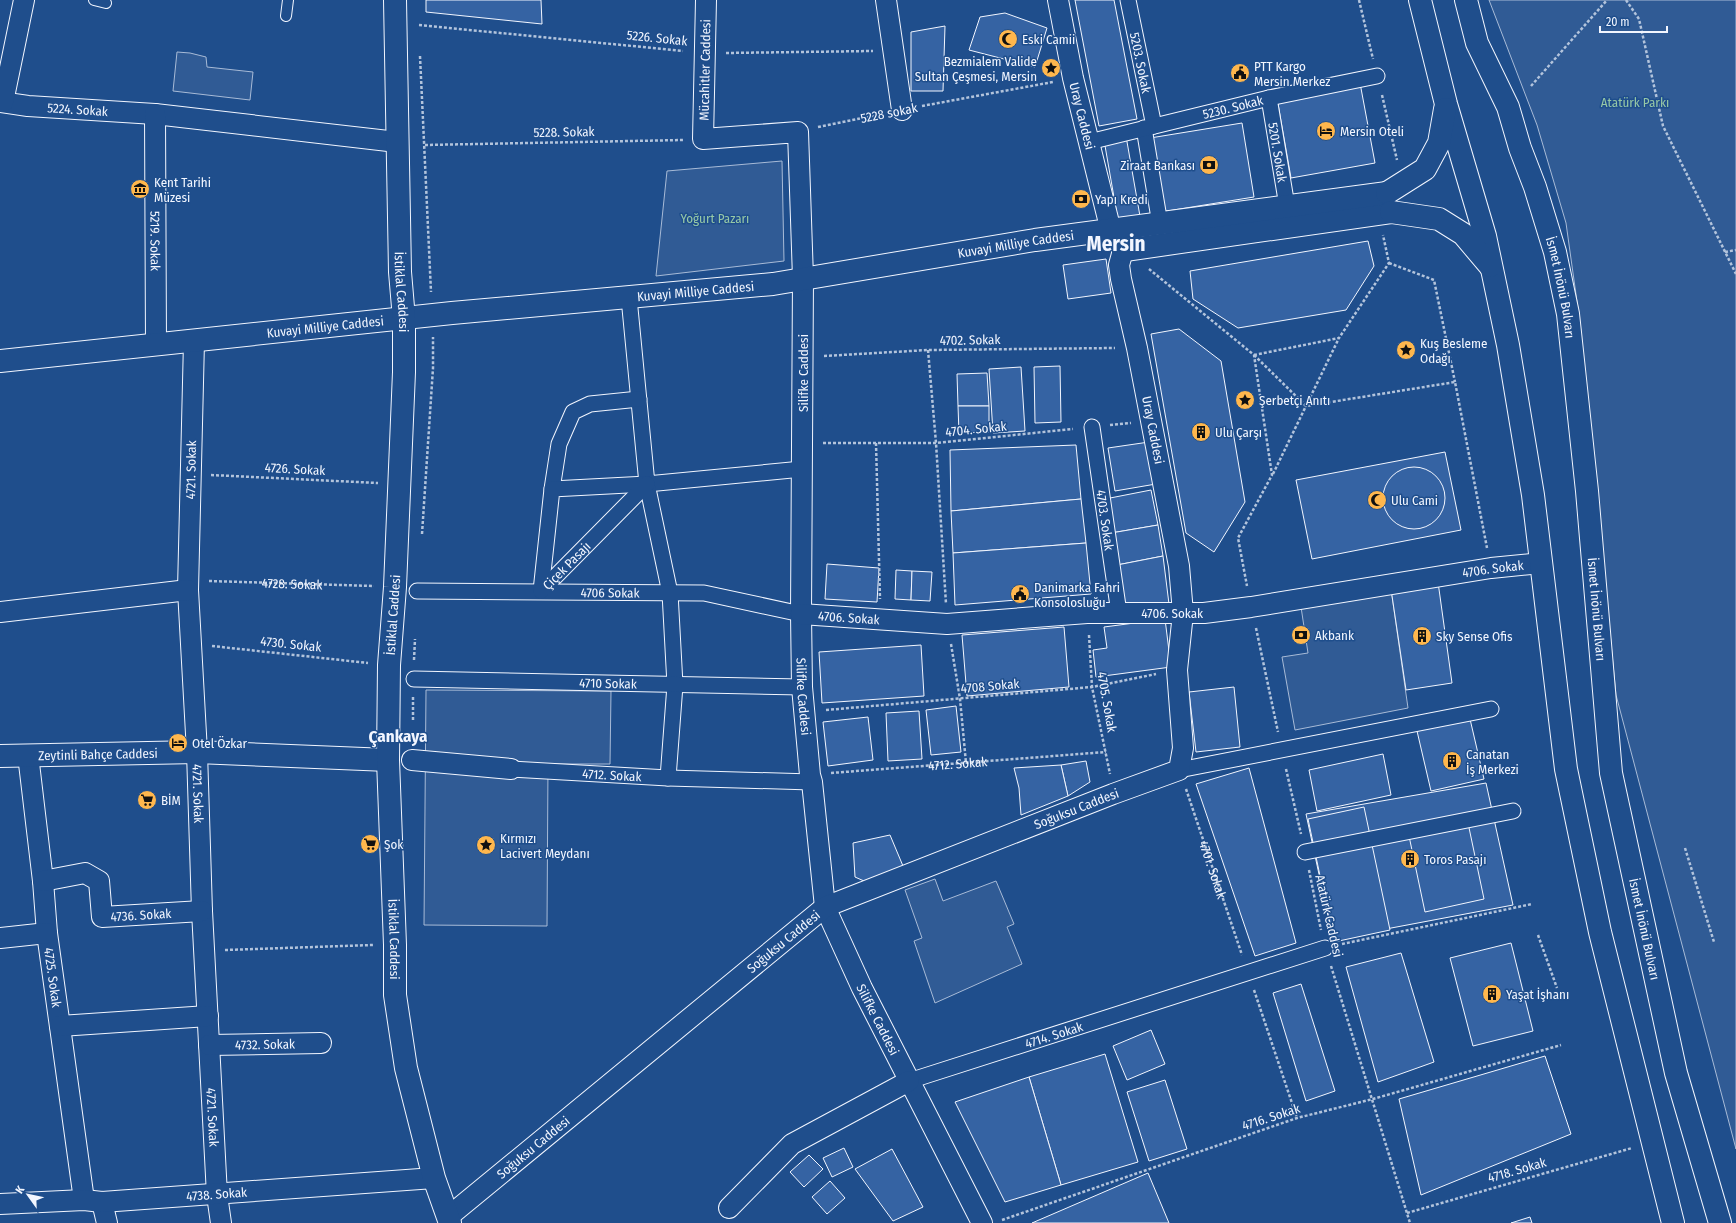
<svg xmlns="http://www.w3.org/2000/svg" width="1736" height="1223" font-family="'Fira Sans Condensed',sans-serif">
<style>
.built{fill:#305b95;stroke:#a8bbd7}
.building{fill:#3563a3;stroke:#f2f6ff}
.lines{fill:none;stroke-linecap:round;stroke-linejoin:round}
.service-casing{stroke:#f2f6ff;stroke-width:12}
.pedestrian-casing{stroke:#f2f6ff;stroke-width:17}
.minor-casing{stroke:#f2f6ff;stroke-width:22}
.tertiary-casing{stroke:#f2f6ff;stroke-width:24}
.secondary-casing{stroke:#f2f6ff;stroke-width:24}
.primary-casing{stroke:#f2f6ff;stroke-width:24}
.path{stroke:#b3c4dc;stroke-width:2.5;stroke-dasharray:3 2;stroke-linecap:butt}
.service{stroke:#1f4e8c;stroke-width:10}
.pedestrian{stroke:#1f4e8c;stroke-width:15}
.minor{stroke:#1f4e8c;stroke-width:20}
.tertiary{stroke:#1f4e8c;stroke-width:22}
.secondary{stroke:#1f4e8c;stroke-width:22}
.primary{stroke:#1f4e8c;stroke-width:22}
.labels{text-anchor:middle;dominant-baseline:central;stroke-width:3;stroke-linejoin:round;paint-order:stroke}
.street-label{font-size:13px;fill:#f2f6ff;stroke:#1f4e8c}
.poi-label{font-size:13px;fill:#f2f6ff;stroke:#1f4e8c;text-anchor:start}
.park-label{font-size:13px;fill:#97c8a6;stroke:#1f4e8c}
.district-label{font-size:17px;font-weight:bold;fill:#f2f6ff;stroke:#1f4e8c}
.town-label{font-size:21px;font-weight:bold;fill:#f2f6ff;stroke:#1f4e8c}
</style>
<rect width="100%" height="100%" fill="#1f4e8c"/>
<g class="built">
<polygon points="1489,0 1736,0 1736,1149 1616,695 1580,323 1566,223 1537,125"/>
<polygon points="177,52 190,53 206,57 207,67 253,72 250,100 173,91"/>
<polygon points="782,161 784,261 656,276 667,171"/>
<polygon points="1391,589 1408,708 1295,730 1282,657 1308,653 1301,607"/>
<polygon points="426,690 611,691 610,764 548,764 547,926 424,925"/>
<polygon points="935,879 943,901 996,881 1014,924 1007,927 1022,964 935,1003 914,941 922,938 905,890"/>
</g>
<g class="building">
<polygon points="426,0 541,0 542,24 426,12"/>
<polygon points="1075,0 1114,0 1137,119 1099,126"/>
<polygon points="1005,13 1047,28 1035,67 969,50 980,17"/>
<polygon points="945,26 943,91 911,91 911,32"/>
<polygon points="1360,83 1375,163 1291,178 1277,98"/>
<polygon points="1242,123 1254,197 1161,212 1150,138"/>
<polygon points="1126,136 1141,222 1119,226 1104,140"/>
<polygon points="1368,241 1374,266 1346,310 1238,328 1193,299 1190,271"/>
<polygon points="1106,259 1111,293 1068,299 1063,265"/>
<polygon points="1179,329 1221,361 1245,502 1214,552 1186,533 1151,334"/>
<polygon points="1060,366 1061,422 1035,423 1034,367"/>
<polygon points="1021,367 1025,431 993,433 989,369"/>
<polygon points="987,373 989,406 958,406 957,374"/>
<polygon points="958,406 989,406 989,432 959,433"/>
<polygon points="1149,442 1156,484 1115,491 1108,448"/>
<polygon points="1076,445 1081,499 951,511 950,450"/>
<polygon points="1445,452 1461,530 1312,559 1296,480"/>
<circle cx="1414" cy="498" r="31"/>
<polygon points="1151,490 1158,525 1111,533 1105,499"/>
<polygon points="1081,499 1086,543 953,553 951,511"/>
<polygon points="1158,525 1163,556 1117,565 1111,533"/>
<polygon points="1086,543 1091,594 955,605 953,553"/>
<polygon points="1163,556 1169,604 1123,610 1117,565"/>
<polygon points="827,564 879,568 877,602 825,599"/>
<polygon points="896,570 912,571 911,600 895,599"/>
<polygon points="912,571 932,572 930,601 911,600"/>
<polygon points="1438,582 1452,683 1406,690 1391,589"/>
<polygon points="1165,619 1171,667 1096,677 1093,650 1107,648 1104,627"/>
<polygon points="1064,627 1069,687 967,696 962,635"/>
<polygon points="921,645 924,696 822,703 819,652"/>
<polygon points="1234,687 1240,747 1196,752 1189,692"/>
<polygon points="956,706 961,752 931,755 926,710"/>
<polygon points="919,711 922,759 888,761 886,713"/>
<polygon points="868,717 873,760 828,766 823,722"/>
<polygon points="1470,719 1484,779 1431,791 1417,731"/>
<polygon points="1383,754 1391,795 1317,811 1309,770"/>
<polygon points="1086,761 1090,782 1068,796 1061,765"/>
<polygon points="1061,765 1068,796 1021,815 1019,788 1014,768"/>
<polygon points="1249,768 1296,943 1255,956 1196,784"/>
<polygon points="1486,783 1513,905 1333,939 1306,814"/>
<polygon points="1364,807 1390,930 1334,942 1308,819"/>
<polygon points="1468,823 1484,899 1425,912 1409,836"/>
<polygon points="890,835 903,866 864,881 855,877 853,843"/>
<polygon points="1511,943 1533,1031 1473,1046 1450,958"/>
<polygon points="1401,953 1434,1062 1378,1082 1346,967"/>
<polygon points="1301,984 1335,1091 1306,1101 1273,993"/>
<polygon points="1151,1030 1165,1064 1127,1080 1113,1046"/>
<polygon points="1105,1054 1138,1162 1061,1185 1029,1077"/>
<polygon points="1545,1056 1571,1134 1421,1195 1399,1099"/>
<polygon points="1029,1077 1061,1185 1005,1202 955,1102"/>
<polygon points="1165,1080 1187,1149 1149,1161 1127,1092"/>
<polygon points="844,1148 853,1167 832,1177 823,1158"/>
<polygon points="892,1149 923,1207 893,1221 855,1169"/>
<polygon points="809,1155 823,1169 804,1187 790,1172"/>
<polygon points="1148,1173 1169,1223 1032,1223"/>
<polygon points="830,1181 845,1198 827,1214 812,1197"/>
<polygon points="1530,1217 1532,1223 1511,1223"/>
</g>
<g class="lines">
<defs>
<g id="service">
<polyline points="94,0 106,3"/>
<polyline points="286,16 288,0"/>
</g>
<g id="pedestrian">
<path id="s4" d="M1128 0 1154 126"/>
<path id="s5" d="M1269 98 1287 206"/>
<polyline points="1144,128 1160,224"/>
<path id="s6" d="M1089 142 1269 98 1377 76"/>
<polyline points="629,298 647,484 802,469"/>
<path id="s7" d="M1092 427 1119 613"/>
<polyline points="647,484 670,593 675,685 668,778"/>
<polyline points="552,489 559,444 573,412 590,404 639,399"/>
<path id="s8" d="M417 591 704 593 801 614"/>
<polyline points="541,591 552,489 647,484"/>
<path id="s9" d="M541 591 647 484"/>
<path id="s10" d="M414 679 802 687"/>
<path id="s11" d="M511 769 668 778 812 782"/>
<polyline points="1179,770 1491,709"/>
<polyline points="1305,852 1513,811"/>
<path id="s12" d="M909 1081 1325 948"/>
</g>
<g id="minor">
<path id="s13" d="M706 0 703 139 798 132 803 278 801 614 802 687 810 775 812 782 825 907 862 988 982 1223"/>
<polyline points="886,0 902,110"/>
<path id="s14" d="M0 102 28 106 155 114 397 142"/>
<polyline points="3,102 24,0"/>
<path id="s15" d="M155 114 156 344"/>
<path id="s16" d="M194 341 188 590 197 752 202 911 217 1195 221 1223"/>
<polyline points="0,612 188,590"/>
<path id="s17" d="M801 614 947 624 1087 613H1204L1251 607 1491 568 1541 563"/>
<path id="s18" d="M28 755 43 881 47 933 84 1200"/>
<polyline points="412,760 511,769"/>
<path id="s19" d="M43 881 85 873 99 881 102 917 202 911"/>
<polyline points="0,938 47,933"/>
<polyline points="60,1026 208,1016"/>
<path id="s20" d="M209 1045 321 1043"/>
<polyline points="102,1202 107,1223"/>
<path id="s21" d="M0 1204 84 1200 102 1202 434 1178"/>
<polyline points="729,1208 792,1144 909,1081"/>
<path id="s22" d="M448 1217 825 907 1113 794 1179 770 1183 748 1177 670 1183 613 1179 566 1137 348 1121 279 1119 265 1122 254 1125 250 1117 241 1111 231 1073 78 1058 0"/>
</g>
<g id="tertiary">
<polyline points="1125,250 1391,212"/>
<path id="s23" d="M0 361 452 313 773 284 1035 240 1387 193"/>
<path id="s24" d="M0 756 197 752 388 760"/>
</g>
<g id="secondary">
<path id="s25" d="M395 0 400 272 404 319V372L395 587 389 665 388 760 395 945V995L406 1068 434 1178 450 1223"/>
</g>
<g id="primary">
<polyline points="1420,0 1446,104 1485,236 1508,345 1533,495 1566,769 1600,932 1673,1223"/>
<path id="s26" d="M1466 0 1477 43 1508 107 1520 148 1535 187 1555 252 1568 314 1587 491 1611 773 1676 1073 1720 1223"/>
<polyline points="1387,193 1425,169 1439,143 1445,109"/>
<polyline points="1391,212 1439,219 1463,234 1490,266"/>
</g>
</defs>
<use href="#service" class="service-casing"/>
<use href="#pedestrian" class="pedestrian-casing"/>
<use href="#minor" class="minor-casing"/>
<use href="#tertiary" class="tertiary-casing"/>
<use href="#secondary" class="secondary-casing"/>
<use href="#primary" class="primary-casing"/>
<g class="path">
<polyline points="1359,0 1373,59"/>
<polyline points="1626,0 1639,19 1663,126 1736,274"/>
<polyline points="419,25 683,51"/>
<polyline points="726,53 873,51"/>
<polyline points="420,56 431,292"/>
<polyline points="1531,86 1607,0"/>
<polyline points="1382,95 1397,160"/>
<polyline points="922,106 1053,82"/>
<polyline points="818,127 882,114"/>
<polyline points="425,145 683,140"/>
<polyline points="1725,252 1736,250"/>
<polyline points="1389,263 1434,280 1455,382"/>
<polyline points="1149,269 1254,355 1272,475 1238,538 1247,586"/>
<polyline points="928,350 936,443 946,604"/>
<polyline points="1254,355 1306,406 1455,382 1487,548"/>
<polyline points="1254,355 1339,338 1389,263 1383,235"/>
<polyline points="824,356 928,350 1115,348"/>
<polyline points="1110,425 1131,423"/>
<polyline points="823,443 936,443 1073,429"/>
<polyline points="876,443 880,599"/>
<polyline points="1273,474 1339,338"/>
<polyline points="211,475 378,483"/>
<polyline points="422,534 433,368 433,337"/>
<path id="s1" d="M209 581 374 586"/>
<polyline points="1256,628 1278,732"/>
<polyline points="1089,635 1092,687 1110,774"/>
<polyline points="951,644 960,699 966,763"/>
<polyline points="212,646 368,663"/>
<polyline points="414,660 415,639"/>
<polyline points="826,710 1092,687 1156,674"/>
<polyline points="413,720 413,697"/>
<polyline points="1286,769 1301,834"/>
<path id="s2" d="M831 773 1106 752"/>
<path id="s3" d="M1186 789 1242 955"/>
<polyline points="1685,848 1714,942"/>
<polyline points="1309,870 1321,930"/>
<polyline points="1538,935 1557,988"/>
<polyline points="1342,944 1532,904"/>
<polyline points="225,950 373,945"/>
<polyline points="1331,966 1410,1223"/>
<polyline points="1254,990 1297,1118"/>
<polyline points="1407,1213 1632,1148"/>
<polyline points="1002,1220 1297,1118 1373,1099 1561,1045"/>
</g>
<use href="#service" class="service"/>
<use href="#pedestrian" class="pedestrian"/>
<use href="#minor" class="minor"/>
<use href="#tertiary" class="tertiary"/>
<use href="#secondary" class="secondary"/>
<use href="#primary" class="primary"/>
</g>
<defs>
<symbol id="mosque-disc" viewBox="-11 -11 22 22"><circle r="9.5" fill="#ffb74d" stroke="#1f4e8c"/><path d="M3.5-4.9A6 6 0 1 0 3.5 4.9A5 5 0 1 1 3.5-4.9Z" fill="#111"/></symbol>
<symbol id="sight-disc" viewBox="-11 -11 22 22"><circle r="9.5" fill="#ffb74d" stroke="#1f4e8c"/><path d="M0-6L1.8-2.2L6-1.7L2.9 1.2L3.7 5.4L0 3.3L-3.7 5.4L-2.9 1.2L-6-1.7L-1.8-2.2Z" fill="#111"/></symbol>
<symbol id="civic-disc" viewBox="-11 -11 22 22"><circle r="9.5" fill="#ffb74d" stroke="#1f4e8c"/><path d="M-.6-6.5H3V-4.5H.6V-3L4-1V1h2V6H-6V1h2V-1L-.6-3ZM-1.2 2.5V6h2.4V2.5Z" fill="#111"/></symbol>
<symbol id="hotel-disc" viewBox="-11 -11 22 22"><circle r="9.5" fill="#ffb74d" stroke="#1f4e8c"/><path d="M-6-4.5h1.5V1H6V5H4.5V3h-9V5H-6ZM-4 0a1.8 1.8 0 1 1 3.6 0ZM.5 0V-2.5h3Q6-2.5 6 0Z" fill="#111"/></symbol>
<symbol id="bank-disc" viewBox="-11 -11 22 22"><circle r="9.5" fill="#ffb74d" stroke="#1f4e8c"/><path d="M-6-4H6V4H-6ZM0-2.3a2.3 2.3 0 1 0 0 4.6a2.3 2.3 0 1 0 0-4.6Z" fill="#111"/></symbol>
<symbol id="museum-disc" viewBox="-11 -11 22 22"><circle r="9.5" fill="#ffb74d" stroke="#1f4e8c"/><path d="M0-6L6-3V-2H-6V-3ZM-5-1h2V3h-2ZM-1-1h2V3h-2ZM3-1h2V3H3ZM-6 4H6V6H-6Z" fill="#111"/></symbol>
<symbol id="building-disc" viewBox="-11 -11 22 22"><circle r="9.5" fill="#ffb74d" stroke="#1f4e8c"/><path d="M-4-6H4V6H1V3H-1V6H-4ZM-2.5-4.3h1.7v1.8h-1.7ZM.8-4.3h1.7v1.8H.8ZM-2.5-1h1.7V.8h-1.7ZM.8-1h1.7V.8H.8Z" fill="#111"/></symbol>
<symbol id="supermarket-disc" viewBox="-11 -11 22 22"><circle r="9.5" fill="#ffb74d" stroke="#1f4e8c"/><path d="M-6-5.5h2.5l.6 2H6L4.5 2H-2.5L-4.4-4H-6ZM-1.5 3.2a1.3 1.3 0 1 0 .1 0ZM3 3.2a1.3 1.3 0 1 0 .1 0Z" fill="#111"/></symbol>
</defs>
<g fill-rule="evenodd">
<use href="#mosque-disc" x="997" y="28" width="22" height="22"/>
<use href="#sight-disc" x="1040" y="57" width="22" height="22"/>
<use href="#civic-disc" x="1229" y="62" width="22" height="22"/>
<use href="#hotel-disc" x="1315" y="120" width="22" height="22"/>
<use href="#bank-disc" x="1198" y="154" width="22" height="22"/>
<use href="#museum-disc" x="129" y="178" width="22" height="22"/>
<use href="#bank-disc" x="1070" y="188" width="22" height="22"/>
<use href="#sight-disc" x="1395" y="339" width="22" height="22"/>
<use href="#sight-disc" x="1234" y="389" width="22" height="22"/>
<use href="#building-disc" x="1190" y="421" width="22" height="22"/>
<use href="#mosque-disc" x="1366" y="489" width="22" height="22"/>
<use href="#civic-disc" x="1009" y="583" width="22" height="22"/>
<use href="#bank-disc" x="1290" y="624" width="22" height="22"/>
<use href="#building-disc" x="1411" y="625" width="22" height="22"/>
<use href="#hotel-disc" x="167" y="732" width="22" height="22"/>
<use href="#building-disc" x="1441" y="750" width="22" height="22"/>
<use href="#supermarket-disc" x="136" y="789" width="22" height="22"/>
<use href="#supermarket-disc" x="359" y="833" width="22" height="22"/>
<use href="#sight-disc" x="475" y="834" width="22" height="22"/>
<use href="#building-disc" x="1399" y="848" width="22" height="22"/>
<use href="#building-disc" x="1481" y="983" width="22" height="22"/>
</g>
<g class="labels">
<g class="street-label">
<text transform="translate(657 38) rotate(6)">5226. Sokak</text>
<text stroke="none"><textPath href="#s4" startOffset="64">5203. Sokak</textPath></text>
<text transform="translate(705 70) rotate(-89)">Mücahitler Caddesi</text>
<text stroke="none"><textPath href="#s6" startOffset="148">5230. Sokak</textPath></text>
<text stroke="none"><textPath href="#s14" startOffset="78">5224. Sokak</textPath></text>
<text transform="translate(889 113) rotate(-11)">5228 sokak</text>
<text transform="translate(1082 116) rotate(76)">Uray Caddesi</text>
<text transform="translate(564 132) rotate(-1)">5228. Sokak</text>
<text stroke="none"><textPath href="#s5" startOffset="55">5201. Sokak</textPath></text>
<text stroke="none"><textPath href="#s15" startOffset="127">5219. Sokak</textPath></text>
<text stroke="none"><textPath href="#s23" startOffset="1023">Kuvayi Milliye Caddesi</textPath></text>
<text stroke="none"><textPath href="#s26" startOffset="304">İsmet İnönü Bulvarı</textPath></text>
<text stroke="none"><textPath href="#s25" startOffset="292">İstiklal Caddesi</textPath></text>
<text stroke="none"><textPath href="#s23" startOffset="699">Kuvayi Milliye Caddesi</textPath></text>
<text stroke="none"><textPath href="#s23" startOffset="327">Kuvayi Milliye Caddesi</textPath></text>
<text transform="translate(970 340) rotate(-1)">4702. Sokak</text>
<text transform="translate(803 373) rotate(-90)">Silifke Caddesi</text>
<text transform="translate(976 429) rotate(-6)">4704. Sokak</text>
<text transform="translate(1153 430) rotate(79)">Uray Caddesi</text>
<text transform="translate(295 469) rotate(3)">4726. Sokak</text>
<text transform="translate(191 470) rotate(-89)">4721. Sokak</text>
<text stroke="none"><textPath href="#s7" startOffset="94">4703. Sokak</textPath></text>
<text stroke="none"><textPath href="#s9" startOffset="36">Çiçek Pasajı</textPath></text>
<text stroke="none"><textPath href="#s17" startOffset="696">4706. Sokak</textPath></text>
<text stroke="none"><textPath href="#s1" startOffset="83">4728. Sokak</textPath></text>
<text stroke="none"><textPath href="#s8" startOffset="193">4706 Sokak</textPath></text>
<text stroke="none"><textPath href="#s26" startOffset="628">İsmet İnönü Bulvarı</textPath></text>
<text stroke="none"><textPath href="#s17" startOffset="372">4706. Sokak</textPath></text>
<text transform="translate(393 615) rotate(-86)">İstiklal Caddesi</text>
<text stroke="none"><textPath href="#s17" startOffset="48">4706. Sokak</textPath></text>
<text transform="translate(291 644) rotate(6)">4730. Sokak</text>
<text stroke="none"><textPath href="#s10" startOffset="194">4710 Sokak</textPath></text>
<text transform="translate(990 686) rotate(-5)">4708 Sokak</text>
<text stroke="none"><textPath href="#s13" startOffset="799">Silifke Caddesi</textPath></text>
<text transform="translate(1107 702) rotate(80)">4705. Sokak</text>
<text stroke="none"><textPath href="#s24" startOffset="98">Zeytinli Bahçe Caddesi</textPath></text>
<text stroke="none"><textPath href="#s2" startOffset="127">4712. Sokak</textPath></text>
<text stroke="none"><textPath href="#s11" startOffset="101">4712. Sokak</textPath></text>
<text stroke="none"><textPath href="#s16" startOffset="453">4721. Sokak</textPath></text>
<text stroke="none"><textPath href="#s22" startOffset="758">Soğuksu Caddesi</textPath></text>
<text stroke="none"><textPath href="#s3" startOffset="85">4701. Sokak</textPath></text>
<text stroke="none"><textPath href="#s19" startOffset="134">4736. Sokak</textPath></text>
<text transform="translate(1329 916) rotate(77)">Atatürk Caddesi</text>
<text stroke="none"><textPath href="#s26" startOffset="952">İsmet İnönü Bulvarı</textPath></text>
<text stroke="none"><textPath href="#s25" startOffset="940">İstiklal Caddesi</textPath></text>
<text stroke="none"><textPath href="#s22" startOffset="434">Soğuksu Caddesi</textPath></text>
<text stroke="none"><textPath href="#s18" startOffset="224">4725. Sokak</textPath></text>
<text stroke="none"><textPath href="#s13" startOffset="1135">Silifke Caddesi</textPath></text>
<text stroke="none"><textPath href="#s12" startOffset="152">4714. Sokak</textPath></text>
<text stroke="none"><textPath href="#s20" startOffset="56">4732. Sokak</textPath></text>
<text transform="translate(1271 1117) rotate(-18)">4716. Sokak</text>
<text stroke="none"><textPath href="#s16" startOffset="777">4721. Sokak</textPath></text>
<text stroke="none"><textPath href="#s22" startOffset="110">Soğuksu Caddesi</textPath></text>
<text transform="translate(1517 1170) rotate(-16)">4718. Sokak</text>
<text stroke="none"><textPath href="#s21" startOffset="217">4738. Sokak</textPath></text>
</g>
<g class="poi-label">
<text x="1022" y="39">Eski Camii</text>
<text x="1037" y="61" text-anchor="end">Bezmialem Valide<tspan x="1037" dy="15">Sultan Çeşmesi, Mersin</tspan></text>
<text x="1254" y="66">PTT Kargo<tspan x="1254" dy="15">Mersin Merkez</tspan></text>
<text x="1340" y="131">Mersin Oteli</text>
<text x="1195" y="165" text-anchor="end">Ziraat Bankası</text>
<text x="154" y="182">Kent Tarihi<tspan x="154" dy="15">Müzesi</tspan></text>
<text x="1095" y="199">Yapı Kredi</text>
<text x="1420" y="343">Kuş Besleme<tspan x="1420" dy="15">Odağı</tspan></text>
<text x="1259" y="400">Şerbetçi Anıtı</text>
<text x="1215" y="432">Ulu Çarşı</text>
<text x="1391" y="500">Ulu Cami</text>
<text x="1034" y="587">Danimarka Fahri<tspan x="1034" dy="15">Konsolosluğu</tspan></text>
<text x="1315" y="635">Akbank</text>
<text x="1436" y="636">Sky Sense Ofis</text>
<text x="192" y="743">Otel Özkar</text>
<text x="1466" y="754">Canatan<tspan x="1466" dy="15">İş Merkezi</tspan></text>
<text x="161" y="800">BİM</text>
<text x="500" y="838">Kırmızı<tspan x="500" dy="15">Lacivert Meydanı</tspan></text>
<text x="384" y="844">Şok</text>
<text x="1424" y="859">Toros Pasajı</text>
<text x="1506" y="994">Yaşat İşhanı</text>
</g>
<g class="park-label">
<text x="1635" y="102">Atatürk Parkı</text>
<text x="715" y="218">Yoğurt Pazarı</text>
</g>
<g class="district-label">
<text x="398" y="736">Çankaya</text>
</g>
<g class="town-label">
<text x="1116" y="244">Mersin</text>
</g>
</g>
<g transform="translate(28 1195) rotate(303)" stroke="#1f4e8c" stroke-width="3" paint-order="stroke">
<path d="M0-3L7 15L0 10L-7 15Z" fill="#f2f6ff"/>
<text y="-6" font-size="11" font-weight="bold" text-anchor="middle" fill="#f2f6ff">K</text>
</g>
<path d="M1600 26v6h67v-6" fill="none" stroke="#f2f6ff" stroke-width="2"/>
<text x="1606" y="26" font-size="12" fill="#f2f6ff" stroke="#1f4e8c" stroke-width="3" paint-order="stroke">20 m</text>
</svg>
